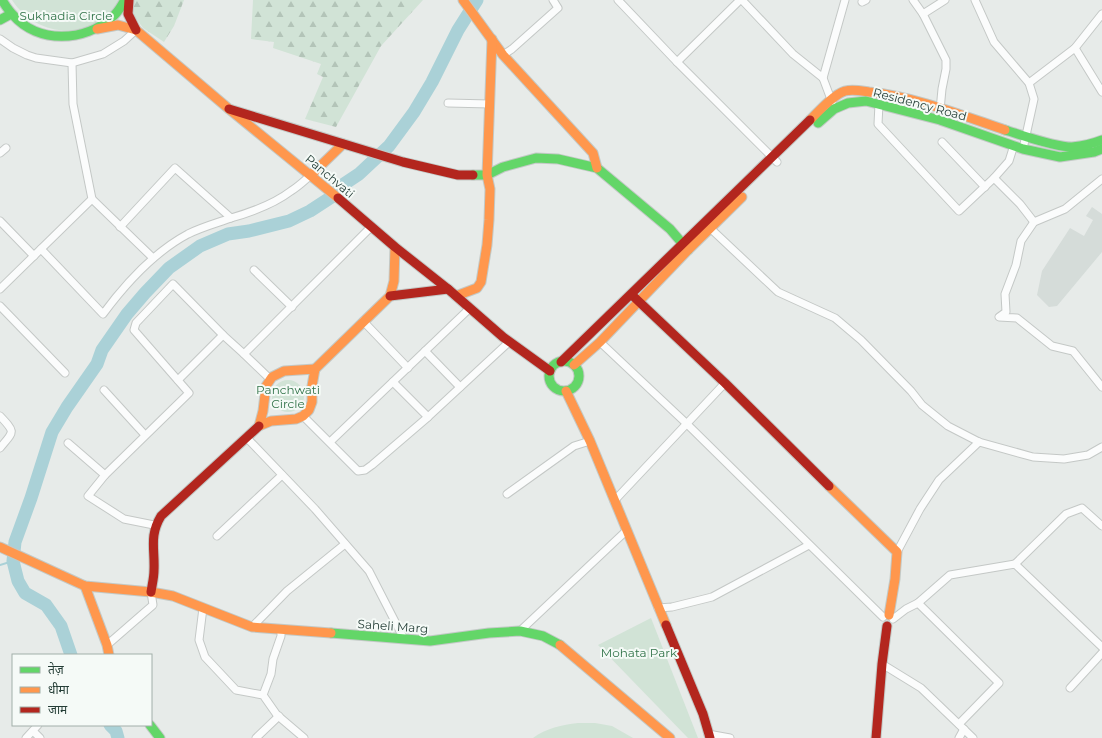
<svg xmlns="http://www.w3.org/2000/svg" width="1102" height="738" font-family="Montserrat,'Noto Sans Devanagari',sans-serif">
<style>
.built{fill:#d5dcd9}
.forest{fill:url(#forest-firs)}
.park{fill:#d1e3d6}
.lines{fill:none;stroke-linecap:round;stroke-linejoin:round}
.stream{stroke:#aad1d7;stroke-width:2}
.river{stroke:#aad1d7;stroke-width:13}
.street-casing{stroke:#c4c8c6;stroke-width:9}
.fast-casing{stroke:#c3c9c6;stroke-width:11}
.slow-casing{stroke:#c3c9c6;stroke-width:11}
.jam-casing{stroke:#c3c9c6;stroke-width:11}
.street{stroke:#fbfcfc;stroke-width:7}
.fast{stroke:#63d668;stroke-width:9}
.slow{stroke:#ff974d;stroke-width:9}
.jam{stroke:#b3261e;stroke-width:9}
.labels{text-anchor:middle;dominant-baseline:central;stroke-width:4;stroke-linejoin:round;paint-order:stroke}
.park-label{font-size:12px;fill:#317349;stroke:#f5faf7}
.street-label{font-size:12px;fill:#253e37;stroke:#f5faf7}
</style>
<defs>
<pattern id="forest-firs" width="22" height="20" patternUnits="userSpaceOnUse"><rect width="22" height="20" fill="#d1e3d6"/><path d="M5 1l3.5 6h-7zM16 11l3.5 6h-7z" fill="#b3c4b8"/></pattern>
</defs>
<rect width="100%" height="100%" fill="#e7ebe9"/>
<polygon class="built" points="1092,207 1102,214 1102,252 1057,306 1049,307 1037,295 1042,271 1070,228 1084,236 1093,220 1086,216"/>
<g class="forest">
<polygon points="132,0 184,0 174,26 164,42 143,28 130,10"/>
<polygon points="253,0 423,0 381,46 336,127 305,119 323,77 317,74 321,64 273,48 274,42 251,39"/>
</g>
<g class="park">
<path d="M12 0H120C117 4 114 9 111 12 81 42 34 34 12 0Z"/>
<circle cx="288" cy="396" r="16"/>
<polygon points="651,618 698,738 688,738 598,645"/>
<path d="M578 723H595L612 726 633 738H533C546 728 562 725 578 723Z"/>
</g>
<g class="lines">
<polyline class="stream" points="0,565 13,561"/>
<g class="river">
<polyline points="71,655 61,626 46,605 25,593 18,581 13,561 15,542 31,498 52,432 67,407 97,364 102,350 127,314 145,293 169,268 200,246 228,234 249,231 289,221 310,211 333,196 344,184 359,174 389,146 414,112 432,82 458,30 477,0"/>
<polyline points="110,725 116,731 118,738"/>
</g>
<defs>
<g id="street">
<polyline points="618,0 677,62 777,162"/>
<polyline points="742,0 793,54 823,78"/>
<polyline points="913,0 923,14 946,60 946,69 942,89 940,110"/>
<polyline points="975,0 994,42 1029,83 1034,99 1023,149"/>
<polyline points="862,2 866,0"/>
<polyline points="923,14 945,0"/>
<polyline points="0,39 13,48 27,55 36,58 72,63 103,54 124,41 136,30"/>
<polyline points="1075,48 1102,92"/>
<polyline points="503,55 512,49 558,8 553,0"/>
<polyline points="677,62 740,0"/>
<polyline points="1029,83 1075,48 1102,14"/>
<polyline points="832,102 823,78 845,0"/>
<polyline points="448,103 490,104"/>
<polyline points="879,104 878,124 959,211 994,178 1009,161 1014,145"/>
<polyline points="942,142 985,187"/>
<polyline points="0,153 6,148"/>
<polyline points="994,178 1020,204 1034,222"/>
<polyline points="1102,179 1065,209 1034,222 1021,241 1016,265 1005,294 1006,312 999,317 1017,318 1052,346 1073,351 1102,387"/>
<polyline points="92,199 153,258"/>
<polyline points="0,221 34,256"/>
<path d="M120 227 175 168 231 218C252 212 274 204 291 191 298 187 304 181 311 175"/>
<polyline points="710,228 778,292 835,318 861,340 911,391 922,405 948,426 979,442 1033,457 1064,459 1088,455 1102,447"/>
<path d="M41 249 103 314C126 283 154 252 188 234 202 227 217 223 231 218"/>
<polyline points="254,270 292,307"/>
<polyline points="0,289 92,199 73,104 72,63"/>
<polyline points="0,306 65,373"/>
<polyline points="363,321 408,368"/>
<polyline points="600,342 687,424 883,617"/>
<polyline points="425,351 460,387"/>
<polyline points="270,379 244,354 371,227"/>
<polyline points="178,380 223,335"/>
<polyline points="393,382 428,417"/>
<polyline points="104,390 145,435"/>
<path d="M0 416C16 433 14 431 0 448"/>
<polyline points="303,416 358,471 365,470 372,465 428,417 509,342"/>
<polyline points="246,437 315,509 369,571 404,639"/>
<polyline points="330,442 470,308"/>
<polyline points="68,443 105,475"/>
<polyline points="507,494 574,446 590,441"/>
<polyline points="614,501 725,383"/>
<polyline points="154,525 124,519 88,496 105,475 189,393 134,330 136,323 173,284 223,335 244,354"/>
<polyline points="217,536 282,475"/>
<polyline points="897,552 920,509 939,480 979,442"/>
<polyline points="1015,564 1066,514 1082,508 1102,526"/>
<polyline points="918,603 999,683 959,724"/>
<polyline points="203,608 199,640 205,657 236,690 263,695 277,715 304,738"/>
<polyline points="658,608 672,607 712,597 809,545"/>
<polyline points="893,619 906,609 918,603 950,575 1015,564 1102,647"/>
<polyline points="252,627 287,591 345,544"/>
<polyline points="520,631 626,531"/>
<polyline points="107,645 153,605 151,592"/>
<polyline points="882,664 921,688 973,738"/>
<polyline points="1070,688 1102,653"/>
<polyline points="263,695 271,674 273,659 281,636 281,630"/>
<polyline points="33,731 40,738"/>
<polyline points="708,734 730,738"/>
<polyline points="26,738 38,725"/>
<polyline points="256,738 279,716"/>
<polyline points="959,738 964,729"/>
</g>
<g id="fast">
<path d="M2 0C5 5 9 11 13 15 38 44 85 42 112 17 118 13 121 6 125 0"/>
<polyline points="0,20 11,14"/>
<polyline points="818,123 834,109 848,103 866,101 940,120 1023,149 1060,157 1094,152 1102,149"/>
<path d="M1005 130C1022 135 1054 147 1072 147 1082 146 1092 144 1102 140"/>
<polyline points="473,175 487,175 503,167 536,158 558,159 597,168 670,229 688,250"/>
<circle cx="564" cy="376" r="15"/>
<polyline points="331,633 430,641 489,633 520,631 543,636 560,645"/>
<polyline points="150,725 160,738"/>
</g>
<g id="slow">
<polyline points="463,0 503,55 593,153 597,168"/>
<polyline points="97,29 118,25 136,30 229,109 338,198"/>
<path d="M810 120C819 111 833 95 845 91 853 89 862 91 869 92 916 97 961 115 1005 130"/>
<polyline points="311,175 343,144"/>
<polyline points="456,296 477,288 481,282 487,245 489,220 490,189 487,175 492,39"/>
<polyline points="574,365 600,342 688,250 742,197"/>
<polygon points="315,369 312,386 312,402 309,410 303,416 296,419 271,421 259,426 263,411 266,386 272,377 284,371"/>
<polyline points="315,369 390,296 394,281 395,247"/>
<polyline points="566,391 590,441 666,625"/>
<polyline points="829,486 897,552 895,579 889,615"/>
<polyline points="0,547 85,586 151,592 173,596 252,627 331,633"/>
<polyline points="85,586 107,645 109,655"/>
<polyline points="560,645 670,738"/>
</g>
<g id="jam">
<polyline points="129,0 128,14 136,30"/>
<polyline points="229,109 403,162 458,175 473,175"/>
<polyline points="338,198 395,247 448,289 503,337 550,371"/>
<polyline points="390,296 448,289"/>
<polyline points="633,296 725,383 829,486"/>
<polyline points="561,362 810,120"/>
<path d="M151 592C152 585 154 578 154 570 155 549 149 536 161 516L259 426"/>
<polyline points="666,625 703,714 710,738"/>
<polyline points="876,738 882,664 887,626"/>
</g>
</defs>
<use href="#street" class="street-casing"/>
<use href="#fast" class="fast-casing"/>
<use href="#slow" class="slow-casing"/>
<use href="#jam" class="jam-casing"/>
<use href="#street" class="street"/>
<use href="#fast" class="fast"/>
<use href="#slow" class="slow"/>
<use href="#jam" class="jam"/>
</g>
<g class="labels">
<g class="park-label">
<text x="66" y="15">Sukhadia Circle</text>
<text x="288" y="389">Panchwati<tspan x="288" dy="14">Circle</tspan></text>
<text x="639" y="652">Mohata Park</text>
</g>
<g class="street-label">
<text transform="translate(920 104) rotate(15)">Residency Road</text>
<text transform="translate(330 176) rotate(40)">Panchvati</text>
<text transform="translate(393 626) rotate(4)">Saheli Marg</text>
</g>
</g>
<rect x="12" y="654" width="140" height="72" fill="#f5faf7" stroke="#a2afaa"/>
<rect x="20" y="667" width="20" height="6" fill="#63d668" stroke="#a2afaa"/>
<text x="48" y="674" font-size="12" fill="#253e37">तेज़</text>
<rect x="20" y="687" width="20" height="6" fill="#ff974d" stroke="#a2afaa"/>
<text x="48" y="694" font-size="12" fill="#253e37">धीमा</text>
<rect x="20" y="707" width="20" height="6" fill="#b3261e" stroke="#a2afaa"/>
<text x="48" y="714" font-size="12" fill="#253e37">जाम</text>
</svg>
